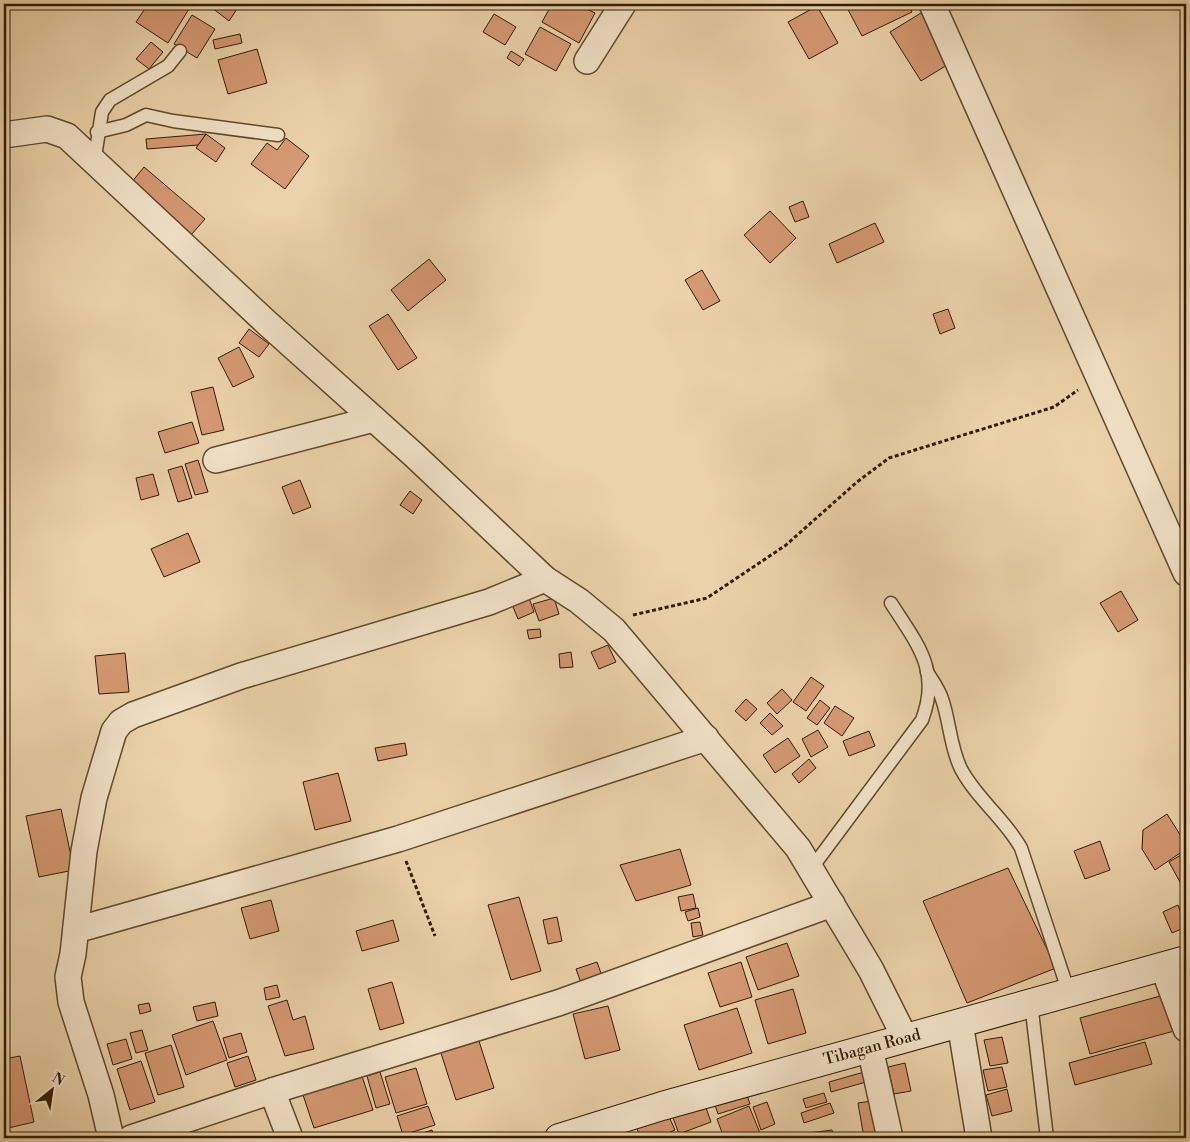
<svg xmlns="http://www.w3.org/2000/svg" width="1190" height="1142" font-family="'Libre Bodoni',serif">
<style>
.building{fill:#d59973;stroke:#311c03}
.lines{fill:none;stroke-linecap:round;stroke-linejoin:round}
.lane-casing{stroke:#604a2d;stroke-width:15}
.street-casing{stroke:#604a2d;stroke-width:28}
.secondary-casing{stroke:#311c03;stroke-width:30}
.path{stroke:#311c03;stroke-width:3;stroke-dasharray:4 2.5;stroke-linecap:butt}
.lane{stroke:#f3e2c8;stroke-width:12}
.street{stroke:#f3e2c8;stroke-width:25}
.secondary{stroke:#f3e2c8;stroke-width:28}
.labels{text-anchor:middle;dominant-baseline:central;stroke-width:5;stroke-linejoin:round;paint-order:stroke}
.street-label{font-size:16px;fill:#311c03;stroke:#f3e2c8}
</style>
<rect width="100%" height="100%" fill="#ecd2ab"/>
<filter id="stains"><feTurbulence type="fractalNoise" baseFrequency=".004" numOctaves="4"/><feColorMatrix values="0 0 0 0 .2 0 0 0 0 .09 0 0 0 0 .02 0 0 0 .5 -.17"/></filter>
<radialGradient id="worn" r=".72"><stop offset=".6" stop-color="#630" stop-opacity="0"/><stop offset="1" stop-color="#630" stop-opacity=".3"/></radialGradient>
<g class="building">
<polygon points="148,4 192,4 168,43 136,22"/>
<polygon points="207,4 235,4 239,6 229,21"/>
<polygon points="552,4 577,4 595,13 579,43 542,22"/>
<polygon points="845,4 908,4 912,12 862,36"/>
<polygon points="817,6 838,43 809,59 788,22"/>
<polygon points="921,13 952,62 921,81 890,32"/>
<polygon points="494,14 516,27 505,45 483,32"/>
<polygon points="192,15 215,29 197,58 174,44"/>
<polygon points="540,27 571,44 556,71 525,54"/>
<polygon points="240,34 242,43 215,49 213,40"/>
<polygon points="151,42 163,52 149,69 136,59"/>
<polygon points="257,49 267,83 228,94 218,60"/>
<polygon points="511,51 524,59 519,66 507,58"/>
<polygon points="206,134 225,148 216,162 196,148"/>
<polygon points="206,134 198,145 147,149 146,139"/>
<polygon points="286,138 309,156 285,189 251,164 267,143 277,150"/>
<polygon points="144,167 205,219 191,235 131,183"/>
<polygon points="803,201 809,217 795,222 789,207"/>
<polygon points="770,211 796,238 770,263 744,235"/>
<polygon points="875,223 884,242 837,263 829,244"/>
<polygon points="429,259 446,280 408,311 391,290"/>
<polygon points="702,270 720,301 703,310 685,280"/>
<polygon points="948,309 955,328 940,334 933,314"/>
<polygon points="388,314 417,358 398,370 369,326"/>
<polygon points="249,329 269,344 259,357 239,343"/>
<polygon points="239,347 254,377 233,387 218,358"/>
<polygon points="213,387 224,430 202,435 191,392"/>
<polygon points="192,422 199,443 165,453 158,432"/>
<polygon points="198,460 208,492 195,495 185,464"/>
<polygon points="182,466 192,498 178,502 168,470"/>
<polygon points="153,474 159,495 141,500 136,478"/>
<polygon points="300,480 311,507 293,514 282,487"/>
<polygon points="410,491 422,500 413,514 400,505"/>
<polygon points="188,533 200,562 164,577 151,549"/>
<polygon points="1121,591 1138,620 1118,632 1100,603"/>
<polygon points="528,595 534,612 518,619 511,602"/>
<polygon points="554,598 559,614 539,621 533,604"/>
<polygon points="540,629 541,637 529,639 527,630"/>
<polygon points="608,645 616,662 599,669 591,652"/>
<polygon points="571,652 573,667 560,668 559,654"/>
<polygon points="125,653 129,692 99,694 95,656"/>
<polygon points="811,677 824,686 806,711 793,702"/>
<polygon points="782,689 792,700 777,714 767,703"/>
<polygon points="746,699 757,709 746,721 735,711"/>
<polygon points="820,700 830,708 817,725 807,718"/>
<polygon points="835,706 854,718 842,736 824,723"/>
<polygon points="770,713 783,726 772,735 760,723"/>
<polygon points="818,730 828,747 811,757 802,739"/>
<polygon points="869,731 875,746 849,756 843,741"/>
<polygon points="788,738 800,756 775,773 763,755"/>
<polygon points="405,743 407,755 378,761 375,748"/>
<polygon points="809,759 816,768 799,783 792,774"/>
<polygon points="338,773 351,821 315,830 303,782"/>
<polygon points="61,809 74,870 39,877 26,816"/>
<polygon points="1167,814 1186,844 1186,849 1155,870 1142,849 1143,830"/>
<polygon points="1100,841 1110,870 1085,879 1074,851"/>
<polygon points="680,849 691,885 636,901 620,865"/>
<polygon points="1186,852 1186,893 1169,862"/>
<polygon points="1008,868 1056,968 967,1003 923,901"/>
<polygon points="693,894 696,908 681,911 678,897"/>
<polygon points="519,897 541,971 511,980 488,905"/>
<polygon points="271,900 279,931 250,939 241,908"/>
<polygon points="1178,905 1186,927 1172,933 1163,912"/>
<polygon points="698,908 700,917 688,921 685,912"/>
<polygon points="557,917 562,941 548,944 543,920"/>
<polygon points="393,920 399,941 362,951 356,931"/>
<polygon points="700,922 703,935 693,937 691,923"/>
<polygon points="787,943 799,976 758,990 746,957"/>
<polygon points="597,962 602,976 581,983 576,969"/>
<polygon points="741,962 752,997 720,1007 708,973"/>
<polygon points="392,982 404,1023 380,1030 368,989"/>
<polygon points="277,985 280,997 266,1000 264,988"/>
<polygon points="793,989 806,1033 768,1044 755,1000"/>
<polygon points="1164,995 1174,1031 1090,1054 1080,1018"/>
<polygon points="287,1000 293,1020 305,1016 314,1049 285,1056 268,1006"/>
<polygon points="215,1002 218,1016 197,1021 193,1007"/>
<polygon points="149,1003 151,1011 140,1014 138,1005"/>
<polygon points="608,1006 620,1050 585,1059 573,1014"/>
<polygon points="737,1008 752,1053 699,1070 684,1025"/>
<polygon points="213,1021 227,1060 186,1075 172,1035"/>
<polygon points="142,1030 148,1050 136,1053 130,1033"/>
<polygon points="241,1033 247,1052 229,1058 223,1038"/>
<polygon points="1002,1037 1008,1063 990,1066 984,1040"/>
<polygon points="478,1038 494,1088 456,1100 440,1050"/>
<polygon points="126,1039 132,1059 113,1065 107,1044"/>
<polygon points="1145,1042 1152,1064 1075,1085 1069,1063"/>
<polygon points="171,1045 184,1087 158,1095 145,1053"/>
<polygon points="20,1056 34,1122 4,1129 4,1059"/>
<polygon points="248,1056 256,1080 235,1087 227,1063"/>
<polygon points="141,1061 155,1102 130,1110 117,1069"/>
<polygon points="905,1063 911,1091 894,1094 888,1067"/>
<polygon points="1002,1067 1007,1087 988,1091 983,1070"/>
<polygon points="416,1068 427,1104 396,1113 385,1077"/>
<polygon points="871,1070 873,1080 831,1092 829,1082"/>
<polygon points="380,1072 390,1104 376,1108 367,1076"/>
<polygon points="361,1073 373,1110 314,1128 302,1092"/>
<polygon points="745,1089 750,1104 718,1114 713,1099"/>
<polygon points="1007,1089 1012,1111 992,1116 986,1095"/>
<polygon points="824,1093 827,1102 806,1108 803,1099"/>
<polygon points="879,1100 886,1138 864,1138 858,1103"/>
<polygon points="704,1102 711,1122 679,1134 672,1115"/>
<polygon points="767,1102 775,1124 761,1130 753,1107"/>
<polygon points="830,1103 834,1113 804,1123 801,1113"/>
<polygon points="428,1106 435,1125 403,1135 397,1116"/>
<polygon points="749,1106 762,1138 724,1138 717,1119"/>
<polygon points="666,1110 675,1130 657,1138 641,1138 635,1124"/>
<polygon points="432,1130 434,1138 408,1138"/>
<polygon points="832,1130 834,1138 778,1137"/>
</g>
<g class="lines">
<defs>
<g id="lane">
<polyline points="97,132 126,125 146,115 173,121 278,135"/>
<polyline points="94,163 102,112 110,100 168,66 180,51"/>
<path d="M927 672C932 680 939 689 942 699 950 722 950 747 961 769 977 799 1005 819 1021 848L1069 993"/>
<path d="M811 869 922 720C941 670 917 644 891 603"/>
<polyline points="1031,1003 1047,1138"/>
</g>
<g id="street">
<polyline points="932,4 1186,573"/>
<polyline points="587,61 623,4"/>
<polyline points="4,135 47,129 67,136 267,323 414,455 545,579 579,601 614,630 798,848 871,970 905,1038"/>
<polyline points="216,460 374,419"/>
<polyline points="76,930 398,839 706,738"/>
<polyline points="1163,967 1186,1029"/>
<polyline points="960,1023 979,1138"/>
<polyline points="870,1048 890,1138"/>
<polyline points="272,1091 290,1138"/>
<polyline points="111,1138 101,1095 71,1002 68,977 73,954 84,851 94,798 114,731 121,722 133,715 241,676 489,602 545,579"/>
<polyline points="131,1138 272,1091 558,1003 832,904"/>
</g>
<polyline id="secondary" points="559,1138 662,1106 1186,960"/>
</defs>
<use href="#lane" class="lane-casing"/>
<use href="#street" class="street-casing"/>
<use href="#secondary" class="secondary-casing"/>
<g class="path">
<polyline points="633,615 707,598 786,545 857,482 889,458 1054,407 1078,390"/>
<polyline points="406,861 435,936"/>
</g>
<use href="#lane" class="lane"/>
<use href="#street" class="street"/>
<use href="#secondary" class="secondary"/>
</g>
<g class="labels">
<g class="street-label">
<text transform="translate(872 1047) rotate(-15)">Tibagan Road</text>
</g>
</g>
<rect width="1190" height="1142" fill="none" stroke="#ecd2ab" stroke-width="20"/>
<rect x="5" y="5" width="1180" height="1132" fill="none" stroke="#311c03" stroke-width="2.5"/>
<rect x="10" y="10" width="1170" height="1122" fill="none" stroke="#311c03"/>
<g transform="translate(52 1090) rotate(30)" stroke="#f3e2c8" stroke-width="4" paint-order="stroke">
<path d="M0-4L9 19L0 12L-9 19Z" fill="#311c03"/>
<text y="-8" font-size="14" font-weight="bold" text-anchor="middle" fill="#311c03">N</text>
</g>
<rect width="100%" height="100%" filter="url(#stains)"/>
<rect width="100%" height="100%" fill="url(#worn)"/>
</svg>
